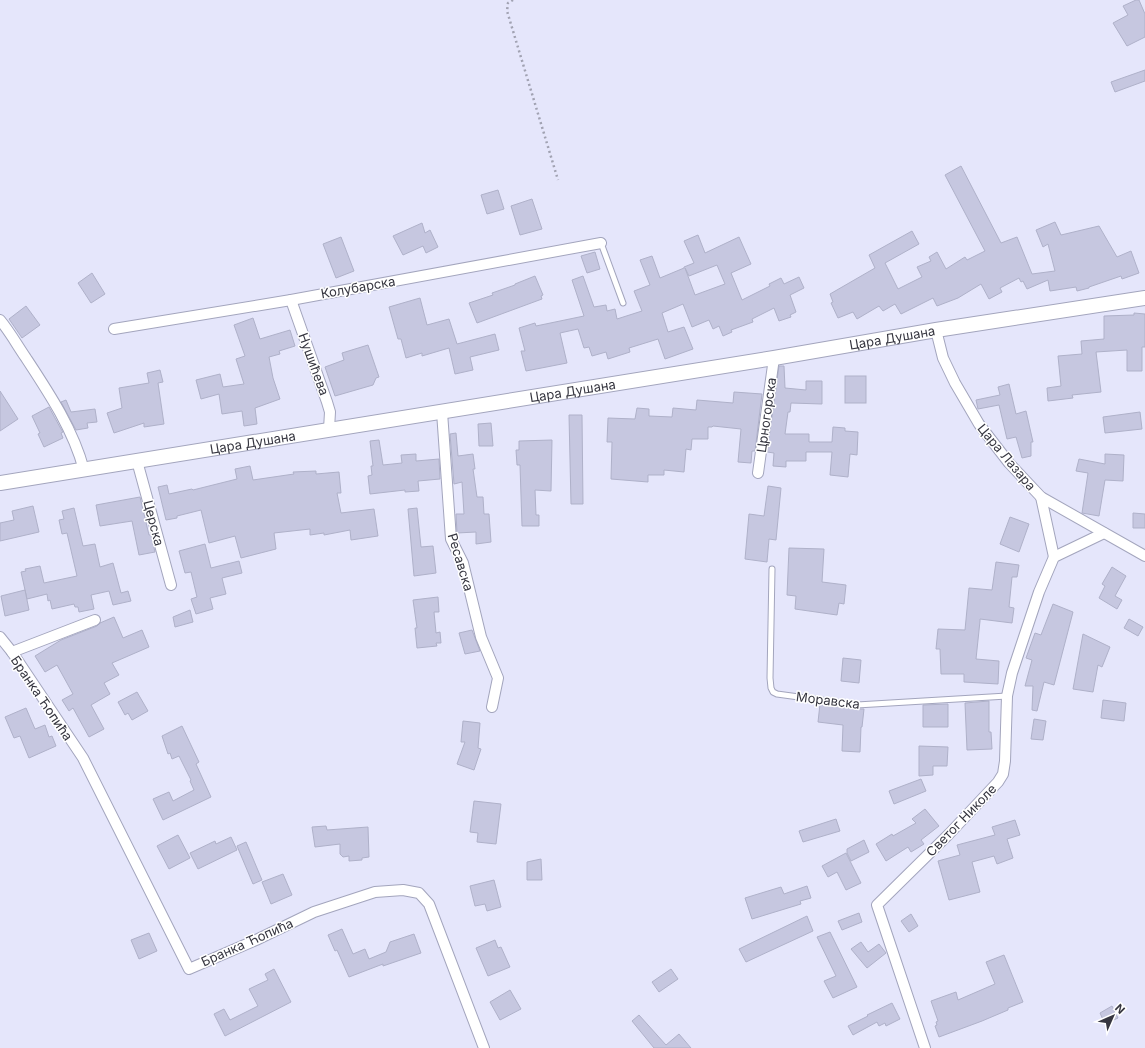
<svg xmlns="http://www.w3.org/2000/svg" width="1145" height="1048" font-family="Inter,sans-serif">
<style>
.building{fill:#c6c7e0;stroke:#afb1c9;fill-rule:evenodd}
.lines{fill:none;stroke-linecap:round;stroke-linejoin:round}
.lane-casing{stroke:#a3a5bd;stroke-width:7}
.street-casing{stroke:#a3a5bd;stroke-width:12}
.secondary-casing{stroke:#a3a5bd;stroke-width:16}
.path{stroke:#a1a2b2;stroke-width:2.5;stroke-dasharray:2 3;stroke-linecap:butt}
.lane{stroke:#fff;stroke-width:5}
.street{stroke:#fff;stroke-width:10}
.secondary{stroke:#fff;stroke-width:14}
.labels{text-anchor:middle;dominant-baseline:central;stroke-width:3;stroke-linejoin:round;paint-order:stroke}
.street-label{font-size:13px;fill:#363640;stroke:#fff}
</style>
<rect width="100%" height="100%" fill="#e5e6fb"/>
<g class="building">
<polygon points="1136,0 1139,0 1145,14 1145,37 1127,46 1113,23 1128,15 1123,6"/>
<polygon points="1145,70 1145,81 1115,92 1111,82"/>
<polygon points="961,166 1001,243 1017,237 1032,274 1055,271 1048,244 1043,247 1036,230 1055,222 1061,235 1099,226 1117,257 1131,251 1139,273 1122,279 1121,276 1089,287 1089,288 1077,291 1076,287 1050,291 1048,280 1027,289 1023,281 1021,282 1019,278 1000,288 1002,292 989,299 981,284 958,298 937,306 933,298 901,314 895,304 883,311 879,306 857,319 853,312 838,318 831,303 833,302 830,294 875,268 869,255 912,231 919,244 885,263 898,289 922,277 917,267 931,261 929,257 937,252 946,269 965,257 967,260 985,251 945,175"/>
<polygon points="498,190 504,209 487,214 481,195"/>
<polygon points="532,199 542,229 520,235 511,206"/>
<polygon points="422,223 425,233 430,230 438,247 426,253 423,246 403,255 393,236"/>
<path d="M698 235 705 253 739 237 751 264 731 273 742 300 770 286 769 284 781 278 784 284 799 277 804 288 790 295 796 312 790 315 791 317 779 321 774 308 752 319 753 322 731 330 732 332 723 336 719 326 713 329 709 320 692 327 683 304 662 313 668 332 684 327 693 349 665 359 658 339 629 348 630 352 608 359 606 352 592 356 589 347 584 348 578 329 560 333 567 363 526 371 521 351H525L519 328 535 323 536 326 584 316 572 280 583 276 594 307 606 305 607 311 615 309 617 319 642 311 634 291 650 285 640 260 652 256 660 278 684 268V267L694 263 684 241ZM717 265 725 284 695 295 685 268 689 276Z"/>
<polygon points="341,237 354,271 336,278 323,244"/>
<polygon points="595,252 600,269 587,273 581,256"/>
<polygon points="92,273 105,294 91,303 78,283"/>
<polygon points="535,276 543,295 541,296 542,299 477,323 469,303 493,295 492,293 515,285 515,284"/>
<polygon points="420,298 427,325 449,319 457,344 495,334 499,350 470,357 473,370 455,374 449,348 422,356 422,353 406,358 401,339 398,339 389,307"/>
<polygon points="26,306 40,325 22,338 9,319"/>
<polygon points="1134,313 1145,314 1145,347 1142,347 1142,371 1127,371 1127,350 1096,352 1101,392 1072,395 1073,398 1048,401 1047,388 1061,386 1058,356 1082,354 1081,341 1104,339 1104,316 1134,315"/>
<polygon points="253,318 260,339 290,330 295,346 279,351 280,354 269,357 273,378 280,399 255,408 257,424 244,426 242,411 222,414 219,394 201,399 196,380 220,374 223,387 244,384 236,359 245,356 234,325"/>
<polygon points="368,345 379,377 376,378 373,385 335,396 325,367 344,360 342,353"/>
<polygon points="779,366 784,366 785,388 806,390 806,381 822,381 822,404 791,403 790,412 788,412 785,434 809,434 809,442 832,442 833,427 845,428 845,431 858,432 857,455 850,454 848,477 830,475 832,452 806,452 806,461 786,461 786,467 773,466 774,453 767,452"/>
<polygon points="160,370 163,382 158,383 164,424 144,427 144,423 114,433 107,413 122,408 119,388 149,383 147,373"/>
<rect x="845" y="376" width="21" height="27"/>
<polygon points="1009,384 1016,414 1026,411 1033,442 1031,442 1031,456 1022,458 1016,437 1007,439 999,405 978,409 976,400 1000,395 998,387"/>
<polygon points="0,391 18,419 0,431"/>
<polygon points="734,392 762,394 755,451 752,451 751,463 738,462 741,429 713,426 712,427 708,427 708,439 692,439 691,450 686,449 684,472 664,470 664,475 648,475 648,482 611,479 612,442 607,442 608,418 635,419 637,408 649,409 649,416 672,417 673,408 696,410 697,400 733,403"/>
<polygon points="66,400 71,412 95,409 97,422 87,423 88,428 76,430 61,402"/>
<polygon points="49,407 61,429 63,432 61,433 63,438 44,447 38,434 40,433 32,416"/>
<polygon points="1140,412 1142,429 1105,433 1103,417"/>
<polygon points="569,415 582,415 583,504 571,504"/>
<polygon points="491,423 493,446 479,446 478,424"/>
<polygon points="456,433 458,456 473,454 475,469 473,469 477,497 483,497 484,514 489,514 491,542 476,544 476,532 457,533 456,514 464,514 462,482 454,484 450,434"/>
<polygon points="379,440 383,465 402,463 401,455 416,454 416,461 439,459 440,479 418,481 419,491 405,492 405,490 370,494 368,476 372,475 371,466 373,466 370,441"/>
<polygon points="552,440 551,491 535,490 536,515 539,515 539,526 522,526 520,465 517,465 516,450 519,450 519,441"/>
<polygon points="1105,454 1124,455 1123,481 1105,480 1099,516 1082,513 1088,473 1076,471 1079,459 1105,464"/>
<polygon points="250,466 253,480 294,474 293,472 316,471 316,474 339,472 341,493 337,493 341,513 374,509 378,536 351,540 350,530 324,535 324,533 310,535 310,529 274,533 276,549 241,558 235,536 209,543 201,510 177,516 177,518 166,520 158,487 167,485 169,494 192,489 193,490 237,479 235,469"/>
<polygon points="768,486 781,488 776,540 769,539 767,562 745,559 749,514 764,516"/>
<polygon points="140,497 149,535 151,535 155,552 139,555 132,521 100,526 96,505"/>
<polygon points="33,506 39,532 0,541 0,523 14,520 12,511"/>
<polygon points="74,508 83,546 95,544 100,567 113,563 121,593 128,591 131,601 113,605 109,591 91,595 94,609 79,612 78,607 75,607 74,604 52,609 50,600 48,601 47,594 27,599 21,572 26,571 25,569 40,566 44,583 77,576 67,533 62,534 59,520 64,519 62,511"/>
<polygon points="417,508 421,547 433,546 436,573 414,576 408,509"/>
<polygon points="1133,513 1145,514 1145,528 1133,528"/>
<polygon points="1010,517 1029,524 1019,552 1000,544"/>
<polygon points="205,544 211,568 239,561 242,573 222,578 226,594 210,598 213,609 196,614 191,599 197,597 191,572 185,573 179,551"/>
<polygon points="789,548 824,549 822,582 846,585 844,604 839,603 837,615 795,609 796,596 787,595"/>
<polygon points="996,562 1019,565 1017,577 1012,577 1009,607 1014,608 1012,623 980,619 980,621 976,659 999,661 998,684 964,682 964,674 941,674 940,649 936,649 938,629 965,630 969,588 992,590"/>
<polygon points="1112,567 1126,576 1115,596 1122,600 1117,609 1099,598 1105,586 1102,584"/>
<polygon points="25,590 29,610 5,616 1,596"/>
<polygon points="438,597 439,612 434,612 436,633 440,632 441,643 436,643 437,646 417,648 415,628 417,628 413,600"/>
<polygon points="1053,604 1073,612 1054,685 1044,682 1037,711 1032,710 1033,686 1025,686 1032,660 1026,658 1035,633 1041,635"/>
<polygon points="190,610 193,622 175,627 173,617"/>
<polygon points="114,617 123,638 142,630 149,647 112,663 119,675 104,683 110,694 91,705 104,729 89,737 73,708 69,711 62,700 73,694 57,665 45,672 35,656 61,640 97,626 100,623"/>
<polygon points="1129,619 1143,627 1138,636 1124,628"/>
<polygon points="472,630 480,651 465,654 459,633"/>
<polygon points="1083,634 1110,647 1102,667 1098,665 1093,692 1073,689"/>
<polygon points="843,658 861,660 859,683 841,681"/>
<polygon points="137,692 148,711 132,720 128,713 125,715 118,702"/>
<polygon points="1103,700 1126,703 1124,721 1101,718"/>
<polygon points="989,701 989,732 991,732 992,749 967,750 965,703"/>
<polygon points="820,704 857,709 864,709 862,727 861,727 860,752 842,751 843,725 818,722"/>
<polygon points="948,704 948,727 923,727 923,705"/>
<polygon points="26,708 35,729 45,725 49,737 52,736 56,746 29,758 20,736 14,738 5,717"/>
<polygon points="1034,719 1046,721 1043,740 1031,739"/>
<polygon points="463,721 480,723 478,748 481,749 474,770 457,764 465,742 461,742"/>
<polygon points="182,726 199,762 196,764 211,797 163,820 153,799 169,792 173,801 194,790 190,781 191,780 179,756 172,759 170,753 168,754 162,736"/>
<polygon points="919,746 948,747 947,766 933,766 933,775 919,776"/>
<polygon points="921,779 926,791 894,804 889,791"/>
<polygon points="474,801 501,804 496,844 477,842 478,833 470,832"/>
<polygon points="925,809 939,826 921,840 924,844 911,852 908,847 886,861 876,844 892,834 893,836 916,823 912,819"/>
<polygon points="836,819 840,831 803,842 799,831"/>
<polygon points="1015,820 1020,835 1007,839 1013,858 997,864 994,856 972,862 980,892 949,900 938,861 960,855 957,845 995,835 992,827"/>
<polygon points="326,826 327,830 368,827 369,857 362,858 362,860 349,861 349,856 343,857 340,854 340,844 315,847 312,827"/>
<polygon points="178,835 190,858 169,869 157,846"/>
<polygon points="231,837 237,850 198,869 190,853 215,841 216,844"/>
<polygon points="864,840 869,852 851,861 847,853 847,849"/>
<polygon points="246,842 262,880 253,884 237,846"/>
<polygon points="846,853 861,883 846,890 837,872 828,877 822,866"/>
<polygon points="541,859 542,880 527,880 527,862"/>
<polygon points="283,874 292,895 271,904 262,882"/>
<polygon points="494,880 501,907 487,911 485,904 475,906 470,886"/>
<polygon points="807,886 811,898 800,901 801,904 752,919 745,898 781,887 784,894"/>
<polygon points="859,913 862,922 842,930 838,921"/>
<polygon points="911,914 918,926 909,932 901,921"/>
<polygon points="807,916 813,931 746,962 739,949"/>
<polygon points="342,929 353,954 365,949 369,959 386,952 390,942 414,934 421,953 383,966 383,964 349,977 337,950 335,951 328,935"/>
<polygon points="830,932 857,987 833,998 824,981 836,976 817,937"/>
<polygon points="149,933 157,951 139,959 131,940"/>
<polygon points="495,940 498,948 501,947 510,967 488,976 476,948"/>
<polygon points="861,942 868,952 879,944 886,953 867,968 851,949"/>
<polygon points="1004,955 1023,1002 1008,1008 1008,1010 982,1021 939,1037 935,1026 937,1025 936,1022 938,1021 931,1001 956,992 958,1000 995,984 986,962"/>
<polygon points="274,969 291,1002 225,1036 214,1014 224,1009 230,1020 258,1006 249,989 268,980 265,974"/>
<polygon points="671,969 678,979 659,992 652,982"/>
<polygon points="510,990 521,1009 500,1020 490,1002"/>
<polygon points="892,1003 900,1019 886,1026 885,1023 879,1026 877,1022 853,1035 848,1026 868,1016 867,1015"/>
<polygon points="1112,1006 1118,1018 1105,1024 1100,1013"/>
<polygon points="639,1015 666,1045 679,1034 691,1048 654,1048 632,1021"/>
</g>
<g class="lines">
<defs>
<g id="lane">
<polyline points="601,243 623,303"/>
<polyline points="772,569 770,678 771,688 773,692 777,694 857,705 1007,696"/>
</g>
<g id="street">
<polyline points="291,300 327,402 330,412 329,429"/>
<path d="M0 320C10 332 17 345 26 358 49 393 73 429 84 470"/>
<polyline points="114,329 291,300 601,243"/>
<polyline points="936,330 943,358 955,383 979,424 1009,463 1041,497 1145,556"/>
<polyline points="442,412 451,539 463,563 481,637 498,678 492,707"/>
<polyline points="137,461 171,585"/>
<polyline points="758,473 774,358"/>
<polyline points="1041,497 1054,557"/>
<polyline points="0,637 12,652 83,758 189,969 256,940 314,912 375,892 403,890 419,893 429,904 484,1048"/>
<polyline points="12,652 95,620"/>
<polyline points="925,1048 877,905 949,834 998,782 1003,774 1005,761 1007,696 1012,673 1039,592 1054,557 1104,533"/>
</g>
<g id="secondary">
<path id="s1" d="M0 483 774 358 936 330 1145 298"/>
</g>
</defs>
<use href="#lane" class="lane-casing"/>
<use href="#street" class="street-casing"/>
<use href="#secondary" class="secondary-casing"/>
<polyline class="path" points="513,0 508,3 507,11 558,180"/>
<use href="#lane" class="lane"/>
<use href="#street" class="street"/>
<use href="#secondary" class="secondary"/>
</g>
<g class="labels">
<g class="street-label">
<text transform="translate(358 287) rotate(-10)">Колубарска</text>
<text stroke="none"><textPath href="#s1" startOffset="904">Цара Душана</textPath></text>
<text transform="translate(314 364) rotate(70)">Нушићева</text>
<text stroke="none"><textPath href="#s1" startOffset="580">Цара Душана</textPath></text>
<text transform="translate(766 415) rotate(-82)">Црногорска</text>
<text stroke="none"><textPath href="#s1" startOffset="256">Цара Душана</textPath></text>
<text transform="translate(1007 457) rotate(50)">Цара Лазара</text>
<text transform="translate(154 523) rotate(75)">Церска</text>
<text transform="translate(461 562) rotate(73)">Ресавска</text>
<text transform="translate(42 698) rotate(56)">Бранка Ћопића</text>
<text transform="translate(828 700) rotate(7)">Моравска</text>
<text transform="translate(961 820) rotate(-46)">Светог Николе</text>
<text transform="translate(247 942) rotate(-24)">Бранка Ћопића</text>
</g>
</g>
<g transform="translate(1113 1016) rotate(45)" stroke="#ffffff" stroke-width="3" paint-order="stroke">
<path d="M0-3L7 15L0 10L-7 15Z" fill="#363640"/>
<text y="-6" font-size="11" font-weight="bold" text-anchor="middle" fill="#363640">N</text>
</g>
</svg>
